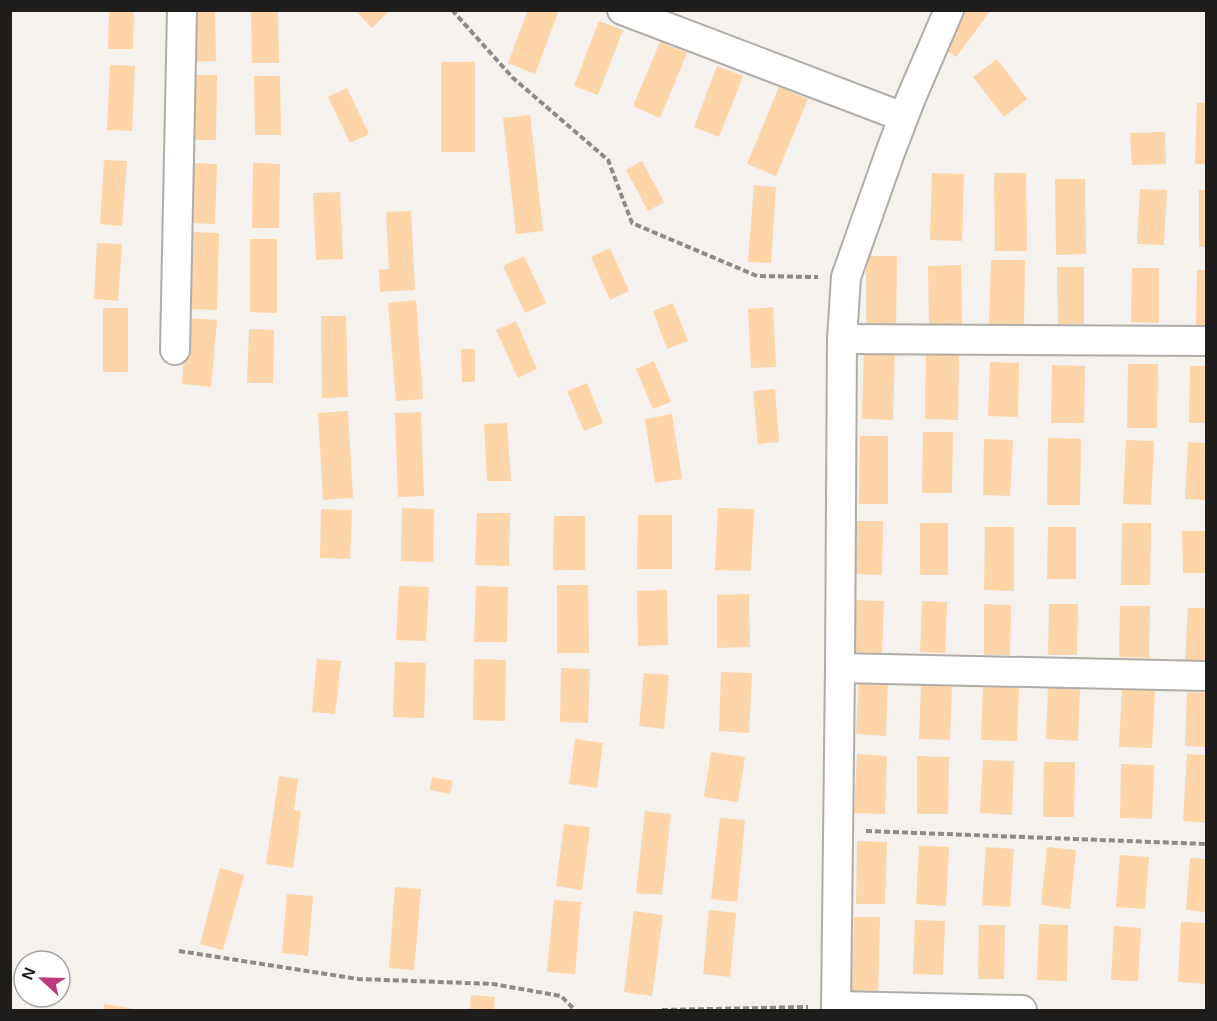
<svg xmlns="http://www.w3.org/2000/svg" width="1217" height="1021" font-family="Arial,sans-serif">
<style>
.building{fill:#fdd5a9}
.lines{fill:none;stroke-linecap:round;stroke-linejoin:round}
.minor-casing{stroke:#b0aca8;stroke-width:32}
.path{stroke:#8d8b88;stroke-width:4;stroke-dasharray:6 3;stroke-linecap:butt}
.minor{stroke:#fff;stroke-width:28}
</style>
<rect width="100%" height="100%" fill="#f5f1ed"/>
<g class="building">
<polygon points="109,10 134,10 133,49 108,49"/>
<polygon points="193,10 215,10 216,61 194,62"/>
<polygon points="251,10 278,10 279,63 252,63"/>
<polygon points="355,10 390,10 372,28"/>
<polygon points="528,10 559,10 535,74 508,63"/>
<polygon points="962,10 991,10 956,57 937,43"/>
<polygon points="599,21 623,30 598,95 574,86"/>
<polygon points="660,42 687,53 660,118 633,106"/>
<polygon points="997,59 1027,99 1004,117 973,77"/>
<rect x="441" y="62" width="34" height="90"/>
<polygon points="110,65 135,66 132,131 107,130"/>
<polygon points="717,66 743,76 719,137 694,127"/>
<polygon points="193,75 217,75 216,140 193,140"/>
<polygon points="254,76 280,76 281,135 255,135"/>
<polygon points="779,87 808,99 776,176 747,164"/>
<polygon points="347,88 369,134 350,143 328,97"/>
<polygon points="1197,103 1206,103 1206,164 1195,164"/>
<polygon points="530,115 543,231 516,234 503,118"/>
<polygon points="1165,132 1166,164 1132,165 1130,133"/>
<polygon points="104,160 127,161 122,226 100,224"/>
<polygon points="642,161 664,202 648,211 626,170"/>
<polygon points="192,163 217,164 215,224 190,223"/>
<polygon points="253,163 280,164 279,228 252,228"/>
<polygon points="932,173 964,174 962,241 930,240"/>
<polygon points="994,173 1026,173 1027,251 995,251"/>
<polygon points="1055,179 1085,179 1086,254 1056,255"/>
<polygon points="754,185 776,187 771,263 748,262"/>
<polygon points="1140,189 1167,190 1164,245 1137,244"/>
<rect x="1199" y="190" width="7" height="57"/>
<polygon points="340,192 343,259 316,260 313,193"/>
<polygon points="411,211 415,290 380,292 379,270 389,269 386,212"/>
<polygon points="191,232 219,233 217,310 189,309"/>
<polygon points="250,239 277,239 277,313 250,312"/>
<polygon points="97,243 122,244 118,301 94,299"/>
<polygon points="610,248 629,291 610,300 591,257"/>
<polygon points="524,256 546,303 525,313 503,266"/>
<polygon points="866,256 897,256 896,330 866,330"/>
<polygon points="991,260 1025,260 1024,325 989,324"/>
<polygon points="961,265 962,325 929,326 928,266"/>
<polygon points="1057,267 1084,267 1084,324 1058,324"/>
<polygon points="1132,268 1159,268 1159,323 1131,322"/>
<polygon points="1197,270 1206,270 1206,325 1196,325"/>
<polygon points="416,300 423,399 396,401 388,303"/>
<polygon points="673,303 688,341 667,349 653,311"/>
<polygon points="773,307 776,367 751,368 748,309"/>
<rect x="103" y="308" width="25" height="64"/>
<polygon points="321,316 346,316 348,397 322,398"/>
<polygon points="187,318 217,320 211,387 182,384"/>
<polygon points="516,321 537,369 518,378 496,330"/>
<polygon points="249,329 274,330 273,383 247,383"/>
<polygon points="864,346 895,346 893,420 862,419"/>
<polygon points="461,349 475,349 475,382 462,382"/>
<polygon points="926,350 959,351 958,420 925,419"/>
<polygon points="654,361 671,402 653,409 636,369"/>
<polygon points="990,362 1019,363 1018,417 988,416"/>
<polygon points="1128,364 1158,364 1157,428 1127,428"/>
<polygon points="1052,365 1085,366 1084,423 1051,423"/>
<polygon points="1190,366 1206,366 1206,423 1189,423"/>
<polygon points="587,383 603,423 584,431 567,391"/>
<polygon points="775,389 779,442 758,444 753,391"/>
<polygon points="348,411 353,498 323,500 318,413"/>
<polygon points="421,412 424,496 398,497 395,413"/>
<polygon points="672,414 682,479 655,483 645,419"/>
<polygon points="507,423 511,481 487,481 484,424"/>
<polygon points="923,432 953,432 952,493 922,493"/>
<polygon points="860,436 888,436 888,504 859,504"/>
<polygon points="1048,438 1081,439 1080,505 1047,505"/>
<polygon points="984,439 1013,440 1010,496 983,495"/>
<polygon points="1126,440 1154,441 1151,505 1123,504"/>
<polygon points="1188,442 1206,443 1206,500 1185,499"/>
<polygon points="402,508 434,509 433,562 401,561"/>
<polygon points="718,508 754,509 751,571 715,570"/>
<polygon points="321,509 352,510 350,559 320,558"/>
<polygon points="477,513 510,513 509,566 475,565"/>
<polygon points="638,515 672,515 672,569 637,569"/>
<polygon points="554,516 585,516 585,570 553,570"/>
<polygon points="855,521 883,521 882,575 853,574"/>
<rect x="920" y="523" width="28" height="52"/>
<polygon points="1122,523 1151,523 1150,585 1121,585"/>
<polygon points="985,527 1014,527 1014,591 984,590"/>
<polygon points="1048,527 1076,527 1076,579 1047,579"/>
<polygon points="1182,531 1206,531 1206,573 1183,573"/>
<polygon points="557,585 588,585 589,653 557,653"/>
<polygon points="399,586 429,587 426,641 396,640"/>
<polygon points="476,586 508,587 507,642 474,642"/>
<polygon points="667,590 668,645 638,646 637,591"/>
<polygon points="749,594 750,647 717,648 717,595"/>
<polygon points="854,600 884,601 882,653 852,652"/>
<polygon points="922,601 947,602 945,653 920,652"/>
<polygon points="984,604 1011,605 1010,655 984,655"/>
<polygon points="1049,604 1078,604 1077,655 1048,655"/>
<polygon points="1120,606 1150,606 1149,658 1119,657"/>
<polygon points="1188,608 1206,608 1206,662 1185,661"/>
<polygon points="317,659 341,661 335,714 312,712"/>
<polygon points="474,659 506,660 505,721 473,720"/>
<polygon points="395,662 426,663 424,718 393,717"/>
<polygon points="561,668 590,669 588,723 560,722"/>
<polygon points="721,672 752,673 749,733 719,731"/>
<polygon points="644,673 669,675 664,729 639,726"/>
<polygon points="859,680 888,682 886,736 856,734"/>
<polygon points="921,684 952,685 950,740 919,739"/>
<polygon points="983,684 1019,685 1017,741 981,740"/>
<polygon points="1048,686 1080,687 1078,741 1046,739"/>
<polygon points="1122,689 1155,690 1152,748 1119,747"/>
<polygon points="1187,692 1206,693 1206,747 1185,746"/>
<polygon points="575,739 603,743 597,788 569,784"/>
<polygon points="711,752 745,757 738,802 704,797"/>
<polygon points="857,754 887,756 885,814 854,813"/>
<polygon points="1187,754 1206,755 1206,823 1183,821"/>
<polygon points="917,756 949,757 948,814 917,814"/>
<polygon points="983,760 1014,761 1012,815 980,813"/>
<polygon points="1044,762 1075,762 1074,817 1043,817"/>
<polygon points="1121,764 1154,765 1152,819 1120,818"/>
<polygon points="279,776 298,779 294,810 301,811 293,868 266,864"/>
<polygon points="432,777 453,781 450,794 430,790"/>
<polygon points="645,811 671,814 662,895 636,893"/>
<polygon points="720,818 745,820 737,902 711,899"/>
<polygon points="564,824 590,827 582,890 556,886"/>
<polygon points="857,841 887,842 885,904 856,904"/>
<polygon points="919,846 949,847 946,906 916,904"/>
<polygon points="986,847 1014,849 1010,907 982,905"/>
<polygon points="1047,847 1076,850 1070,909 1041,905"/>
<polygon points="1120,855 1149,857 1145,909 1116,907"/>
<polygon points="1190,858 1206,859 1206,912 1186,910"/>
<polygon points="220,868 244,875 223,950 200,944"/>
<polygon points="395,887 421,889 414,970 389,968"/>
<polygon points="287,894 313,896 308,956 282,953"/>
<polygon points="554,900 581,902 575,974 547,972"/>
<polygon points="709,910 736,913 730,977 703,974"/>
<polygon points="634,911 663,915 652,996 624,992"/>
<polygon points="854,917 880,917 878,1000 852,1000"/>
<polygon points="915,920 945,921 943,975 913,974"/>
<polygon points="1181,922 1206,923 1206,984 1178,982"/>
<polygon points="1039,924 1068,925 1067,981 1037,980"/>
<polygon points="979,925 1005,925 1004,979 978,979"/>
<polygon points="1114,926 1141,928 1138,981 1111,980"/>
<polygon points="471,995 495,997 494,1010 470,1010"/>
<polygon points="104,1004 130,1008 129,1010 103,1010"/>
</g>
<g class="lines">
<defs>
<g id="minor">
<polyline points="622,10 903,117"/>
<polyline points="842,339 1206,341"/>
<polyline points="175,350 182,10"/>
<polyline points="840,668 1206,676"/>
<polyline points="836,1006 1022,1010"/>
<polyline points="836,1010 840,668 842,339 846,277 891,150 911,98 949,10"/>
</g>
</defs>
<use href="#minor" class="minor-casing"/>
<g class="path">
<polyline points="452,10 513,78 608,160 632,223 757,276 818,277"/>
<polyline points="866,831 1206,844"/>
<polyline points="179,951 358,979 493,984 561,996 575,1010"/>
<polyline points="662,1010 808,1007"/>
</g>
<use href="#minor" class="minor"/>
</g>
<rect width="1217" height="1021" fill="none" stroke="#1e1d1b" stroke-width="24"/>
<g transform="translate(42 979) rotate(292)"><circle r="28" fill="#ffffff" stroke="#a5a5a4" stroke-width="1.5"/>
<path d="M0-4.5L10 22L0 15L-10 22Z" fill="#be3a7f"/>
<text y="-9" font-size="16" font-weight="bold" text-anchor="middle" fill="#1e1d1b">N</text>
</g>
</svg>
